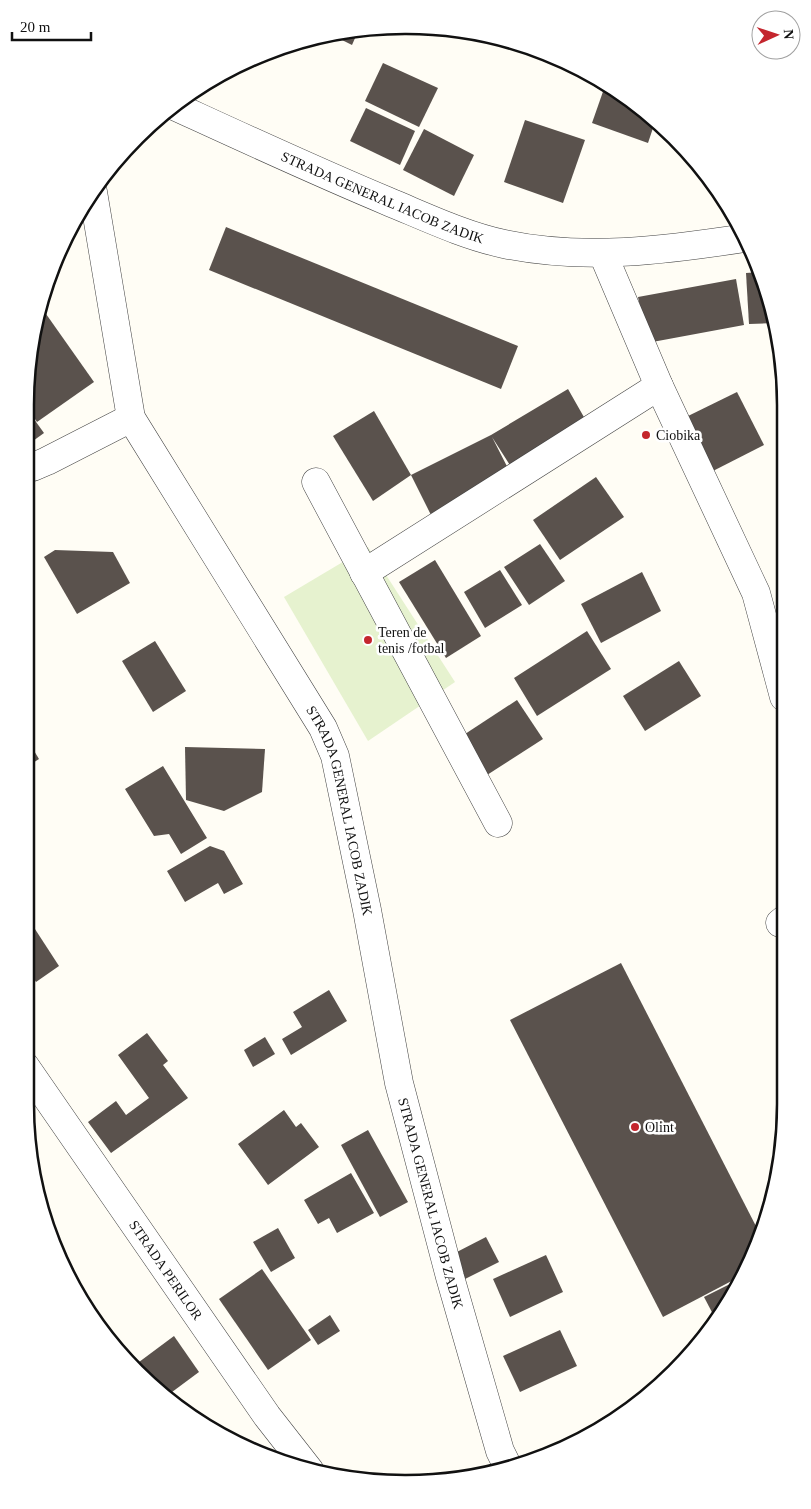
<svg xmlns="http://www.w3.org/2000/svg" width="811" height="1509" font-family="Georgia,serif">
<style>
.pitch{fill:#e6f2cf}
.building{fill:#5a524d}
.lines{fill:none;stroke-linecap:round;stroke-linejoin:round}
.minor-casing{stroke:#444;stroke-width:29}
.minor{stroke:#fff;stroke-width:28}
.poi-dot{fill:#c4262e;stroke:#fff;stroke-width:2}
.labels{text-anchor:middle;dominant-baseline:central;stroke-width:5;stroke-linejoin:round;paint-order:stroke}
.street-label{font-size:14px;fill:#111;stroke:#fff}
.poi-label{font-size:14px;fill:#111;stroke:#fff;text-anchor:start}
.rim{fill:none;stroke:#111;stroke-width:2.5}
</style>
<rect width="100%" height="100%" fill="#fffdf5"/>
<polygon class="pitch" points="368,547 455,682 368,741 284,597"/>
<g class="building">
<polygon points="359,29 352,45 330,34 351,31"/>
<polygon points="383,63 438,88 419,127 365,101"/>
<polygon points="606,83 656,119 648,143 592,123"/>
<polygon points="366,108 415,131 400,165 350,141"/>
<polygon points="525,120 585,140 563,203 504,182"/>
<polygon points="424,129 474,155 454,196 403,170"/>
<polygon points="226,227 518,346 501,389 209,270"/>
<polygon points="760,272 774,323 749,324 746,273"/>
<polygon points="736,279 744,325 647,343 638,297"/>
<polygon points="39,304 94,382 37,422 26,406 26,381"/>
<polygon points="568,389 589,426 513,470 492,437 513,478 433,519 411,475 491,435"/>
<polygon points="737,392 764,445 711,472 684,418"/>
<polygon points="26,408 44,433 26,446"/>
<polygon points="374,411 411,475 373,501 333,436"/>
<polygon points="596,477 624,517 560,560 533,520"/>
<polygon points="540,544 565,581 529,605 504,567"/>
<polygon points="55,550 113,552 130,583 77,614 44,557"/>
<polygon points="435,560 481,636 446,658 399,582"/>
<polygon points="500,570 522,605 485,628 464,592"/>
<polygon points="642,572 661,611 601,643 581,604"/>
<polygon points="587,631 611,669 537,716 514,678"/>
<polygon points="155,641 186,691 153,712 122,661"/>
<polygon points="679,661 701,696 645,731 623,696"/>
<polygon points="517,700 543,739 487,775 462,736"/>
<polygon points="25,736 39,759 25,768"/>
<polygon points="185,747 265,749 262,792 224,811 186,800"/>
<polygon points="163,766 207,838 181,854 169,834 154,836 125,789"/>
<polygon points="210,846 224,851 243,884 224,894 218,883 185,902 167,871"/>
<polygon points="33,926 59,966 36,982 25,965 25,931"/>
<polygon points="621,963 760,1234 743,1275 663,1317 510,1020"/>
<polygon points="329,990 347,1021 291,1055 282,1039 302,1027 293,1012"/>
<polygon points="147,1033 168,1061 163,1065 188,1098 111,1153 88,1122 116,1101 126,1115 149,1098 118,1055"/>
<polygon points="265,1037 275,1054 253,1067 244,1050"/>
<polygon points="284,1110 296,1127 301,1123 319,1147 268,1185 238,1144"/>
<polygon points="368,1130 408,1202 380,1217 341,1145"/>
<polygon points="351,1173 374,1213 337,1233 329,1218 318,1224 304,1200"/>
<polygon points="773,1201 773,1202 767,1217 761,1207"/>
<polygon points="278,1228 295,1258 271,1272 253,1242"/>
<polygon points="486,1237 499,1262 463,1280 451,1255"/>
<polygon points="546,1255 563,1292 510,1317 493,1279"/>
<polygon points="262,1269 311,1340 268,1370 219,1299"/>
<polygon points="742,1278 735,1293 715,1318 704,1297"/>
<polygon points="330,1315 340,1331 318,1345 308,1330"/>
<polygon points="560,1330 577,1366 520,1392 503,1356"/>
<polygon points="174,1336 199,1372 168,1395 135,1365"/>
</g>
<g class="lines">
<defs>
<g id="minor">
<path id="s1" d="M172 105C244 138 315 171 387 201 426 217 463 235 504 244 584 261 666 250 745 238"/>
<path id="s2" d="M93 192 131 418 323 728 335 756 367 910 399 1083 450 1277 500 1451 507 1465"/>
<polyline points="603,254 659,386 756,593 784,697"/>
<polyline points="26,465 33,467 47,461 131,418"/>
<polyline points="316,482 498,823"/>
<polyline points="364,573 659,386"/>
<polyline points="780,923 785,919"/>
<path id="s3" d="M25 1066 267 1416 310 1471"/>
</g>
</defs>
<use href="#minor" class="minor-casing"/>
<use href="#minor" class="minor"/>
</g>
<g class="poi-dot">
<circle cx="646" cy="435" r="5"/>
<circle cx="368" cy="640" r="5"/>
<circle cx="635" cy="1127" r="5"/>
</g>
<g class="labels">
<g class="street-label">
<text stroke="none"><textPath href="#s1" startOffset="230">STRADA GENERAL IACOB ZADIK</textPath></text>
<text stroke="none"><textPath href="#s2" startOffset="678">STRADA GENERAL IACOB ZADIK</textPath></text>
<text stroke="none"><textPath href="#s2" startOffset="1082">STRADA GENERAL IACOB ZADIK</textPath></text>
<text stroke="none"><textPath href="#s3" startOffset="248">STRADA PERILOR</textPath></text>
</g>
<g class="poi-label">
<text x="656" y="435">Ciobika</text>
<text x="378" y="632">Teren de<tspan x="378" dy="16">tenis /fotbal</tspan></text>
<text x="645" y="1127">Olint</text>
</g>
</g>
<path d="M0 0H811V1509H0ZM405 34H406A371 371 0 0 1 777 405V1104A371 371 0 0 1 406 1475H405A371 371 0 0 1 34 1104V405A371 371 0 0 1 405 34Z" fill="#fff" fill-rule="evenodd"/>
<path class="rim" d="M405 34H406A371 371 0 0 1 777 405V1104A371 371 0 0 1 406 1475H405A371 371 0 0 1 34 1104V405A371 371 0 0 1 405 34Z"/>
<g transform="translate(776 35) rotate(87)"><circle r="24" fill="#ffffff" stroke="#a0a0a0"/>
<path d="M0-4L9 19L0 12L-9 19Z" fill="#c4262e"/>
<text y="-8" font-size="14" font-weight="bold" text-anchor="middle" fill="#111111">N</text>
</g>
<path d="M12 32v8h79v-8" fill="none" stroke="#111111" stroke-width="2.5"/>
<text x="20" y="32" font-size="15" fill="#111111" stroke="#ffffff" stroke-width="4" paint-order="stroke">20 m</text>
</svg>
